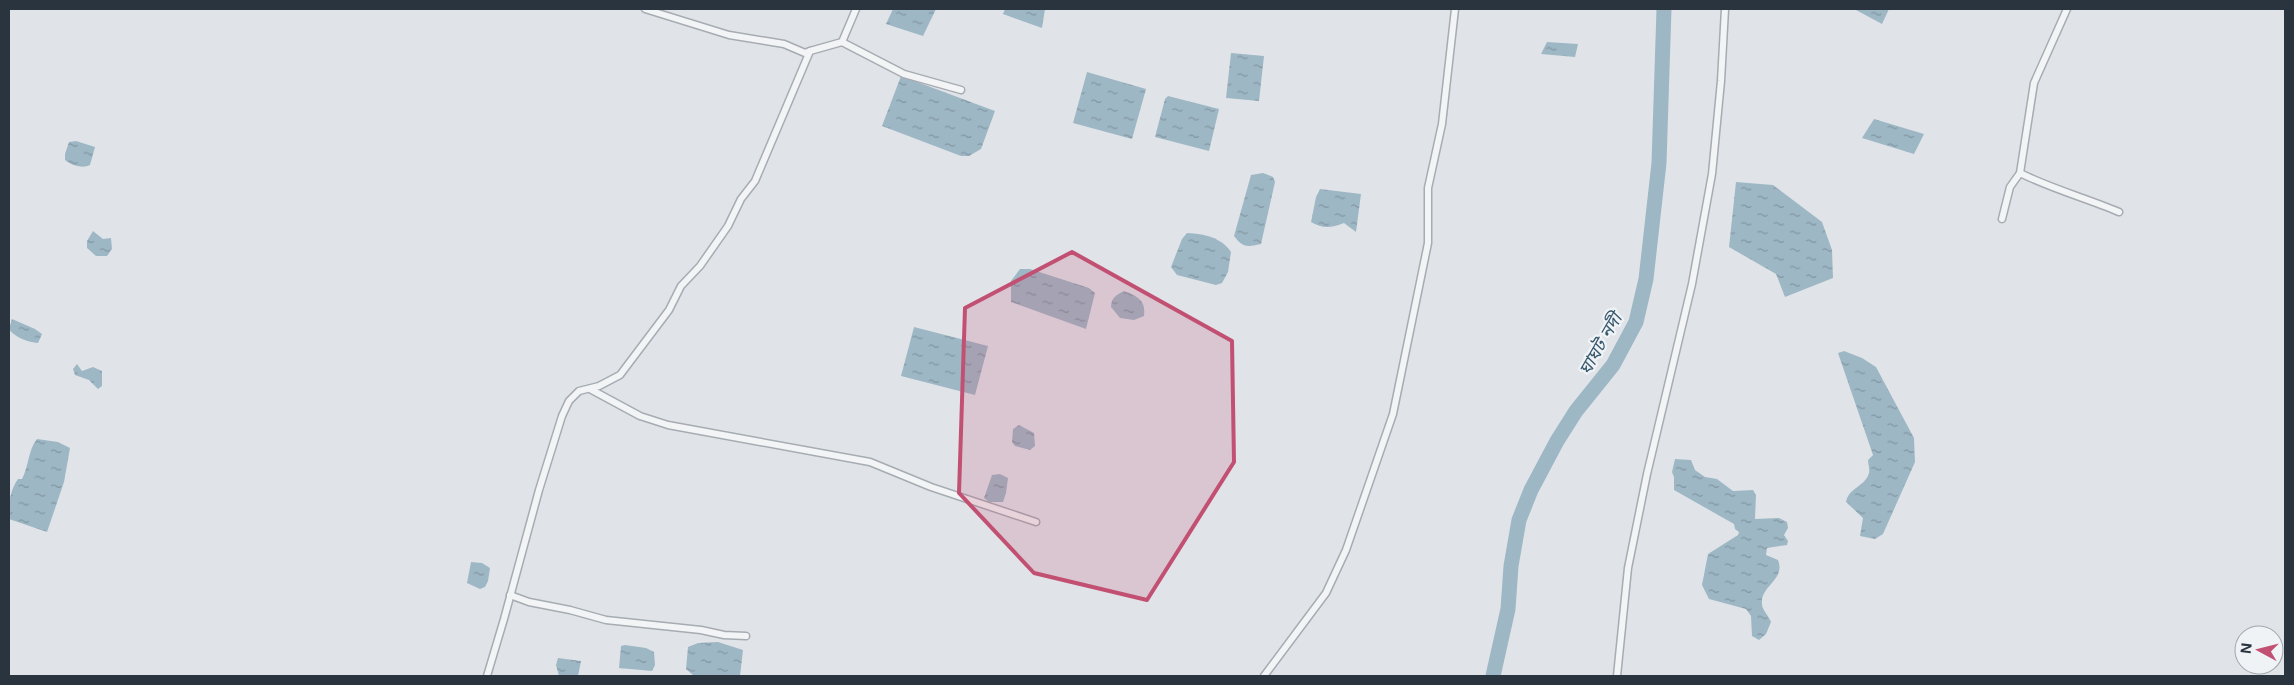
<svg xmlns="http://www.w3.org/2000/svg" width="2294" height="685" font-family="Inter,'Noto Sans Bengali',sans-serif">
<style>
.water{fill:url(#water-ripples)}
.lines{fill:none;stroke-linecap:round;stroke-linejoin:round}
.river{stroke:#9eb7c5;stroke-width:15}
.minor-casing{stroke:#a6acb2;stroke-width:9}
.minor{stroke:#f2f4f6;stroke-width:6}
.marked{fill:#c25072;fill-opacity:0.2;stroke:#c25072;stroke-width:4;stroke-linejoin:round}
.labels{text-anchor:middle;dominant-baseline:central;stroke-width:4.5;stroke-linejoin:round;paint-order:stroke}
.water-label{font-size:18px;font-style:italic;fill:#38586e;stroke:#eff3f5}
</style>
<defs>
<pattern id="water-ripples" width="26" height="14" patternUnits="userSpaceOnUse" patternTransform="scale(1.25)"><rect width="26" height="14" fill="#9eb7c5"/><path d="M2 4q2-2 4 0t4 0M15 11q2-2 4 0t4 0" fill="none" stroke="#8196a1"/></pattern>
</defs>
<rect width="100%" height="100%" fill="#e0e4e8"/>
<g class="water">
<polygon points="893,9 936,9 923,36 886,24"/>
<polygon points="1005,9 1045,9 1042,28 1003,14"/>
<polygon points="1858,9 1889,9 1882,24 1856,10"/>
<polygon points="1547,42 1578,44 1575,57 1541,54"/>
<polygon points="1231,53 1264,56 1259,101 1226,98"/>
<polygon points="1087,72 1146,89 1132,139 1073,123"/>
<polygon points="901,76 995,111 981,149 969,156 961,156 882,126"/>
<polygon points="1168,96 1219,109 1209,151 1155,137 1165,99"/>
<polygon points="1874,119 1924,134 1914,154 1862,138"/>
<path d="M76 141 95 147 90 165C82 169 71 165 65 160V154L69 142Z"/>
<path d="M1263 173 1273 177 1275 182 1261 244C1247 247 1243 248 1234 236L1251 175Z"/>
<polygon points="1736,182 1773,185 1822,222 1832,250 1833,278 1785,297 1776,274 1729,247"/>
<path d="M1320 189 1361 194 1356 232 1344 223C1331 228 1323 229 1311 222L1316 197Z"/>
<polygon points="93,231 103,239 111,238 112,249 107,256 96,256 87,248 87,241"/>
<path d="M1187 233C1204 234 1221 237 1231 252L1228 272 1222 283 1216 285 1177 275 1171 267 1182 239Z"/>
<polygon points="1020,269 1030,269 1089,288 1095,293 1086,329 1011,302 1011,281"/>
<path d="M1124 291C1137 296 1146 300 1144 316L1134 320 1120 318 1111 307C1111 298 1116 295 1124 291Z"/>
<path d="M12 319 35 329 42 334 38 343C28 342 15 338 9 329Z"/>
<polygon points="914,327 988,346 975,395 901,376"/>
<path d="M1844 351 1862 358 1876 367 1914 438 1915 462 1883 534 1875 539 1860 536 1863 518 1846 502C1849 487 1865 487 1869 473 1870 469 1868 464 1868 460L1873 455 1838 353Z"/>
<polygon points="77,364 82,371 93,367 102,371 102,386 98,389 89,380 75,375 73,369"/>
<polygon points="1019,425 1034,433 1035,446 1030,450 1015,446 1012,442 1013,429"/>
<path d="M37 439 58 442 70 448 64 482 47 532 9 519C9 504 9 492 18 479H22C29 466 28 450 37 439Z"/>
<path d="M1675 459 1691 460 1695 470 1705 477 1717 479 1733 491 1753 490 1756 495 1755 519 1779 518 1787 522 1788 528 1784 535 1788 541 1787 545 1767 548 1766 555 1778 560C1786 580 1760 586 1762 604 1762 610 1769 616 1771 622L1766 634 1759 640 1752 636 1751 616 1746 609 1709 599 1702 585 1708 554 1738 535 1739 532 1735 529 1734 524 1674 490V477L1672 472Z"/>
<polygon points="1000,474 1008,478 1006,493 1003,502 989,502 984,498 992,475"/>
<polygon points="471,562 482,563 490,568 488,581 485,587 480,589 467,583"/>
<polygon points="718,642 743,650 740,676 694,676 686,669 688,647 698,643"/>
<polygon points="625,645 646,648 654,652 655,665 652,671 619,668 621,646"/>
<polygon points="558,658 581,661 578,676 559,676 556,665"/>
</g>
<g class="lines">
<polyline class="river" points="1493,676 1508,609 1511,566 1519,520 1531,490 1557,441 1576,411 1613,365 1636,322 1646,279 1659,163 1664,9"/>
<defs>
<g id="minor">
<polyline points="645,9 729,35 784,44 805,53 810,51"/>
<polyline points="842,42 904,74 961,90"/>
<path d="M2020 173C2052 189 2086 198 2119 212"/>
<polyline points="2002,219 2010,187 2020,173 2034,83 2067,9"/>
<polyline points="590,389 640,416 668,425 870,462 931,487 1036,522"/>
<polyline points="510,595 529,602 570,610 606,620 701,630 724,635 746,636"/>
<polyline points="487,676 504,619 539,490 562,416 569,401 579,391 599,386 620,375 669,310 681,286 700,266 728,226 741,199 755,181 810,51 842,42 856,9"/>
<polyline points="1264,676 1326,593 1346,550 1393,414 1428,243 1428,188 1442,124 1455,9"/>
<polyline points="1617,676 1628,568 1647,474 1692,284 1712,174 1721,81 1725,9"/>
</g>
</defs>
<use href="#minor" class="minor-casing"/>
<use href="#minor" class="minor"/>
</g>
<path class="marked" d="M1072 252 1232 341 1234 462 1147 600 1034 573 959 493 965 308Z"/>
<g class="labels">
<g class="water-label">
<text transform="translate(1600 344) rotate(-60)">ঘাঘট নদী</text>
</g>
</g>
<rect width="2294" height="685" fill="none" stroke="#2a343e" stroke-width="20"/>
<g transform="translate(2259 650) rotate(277)"><circle r="24" fill="#eff3f5" stroke="#a0a7ac"/>
<path d="M0-4L9 19L0 12L-9 19Z" fill="#c25072"/>
<text y="-8" font-size="14" font-weight="bold" text-anchor="middle" fill="#2a343e">N</text>
</g>
</svg>
